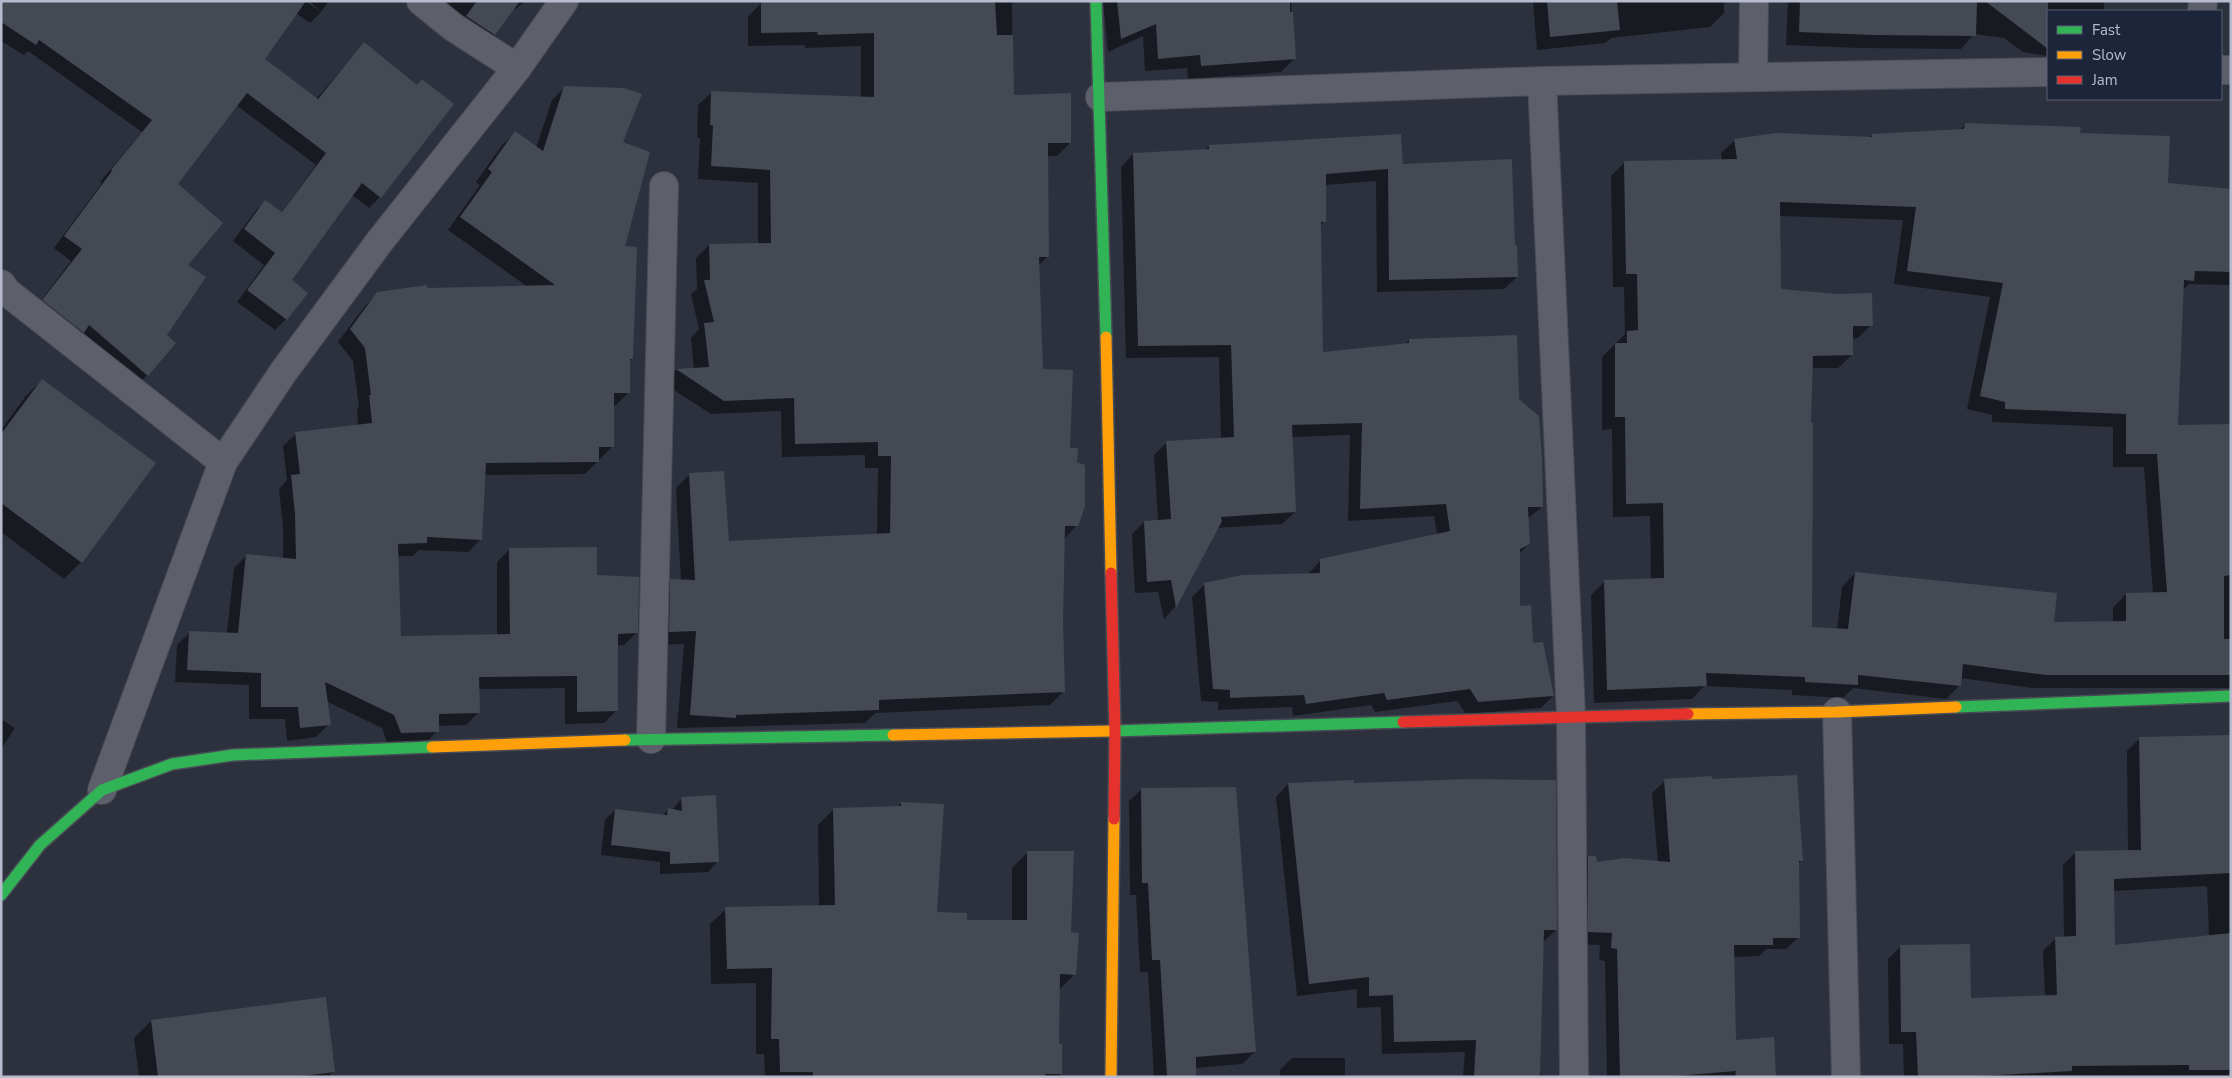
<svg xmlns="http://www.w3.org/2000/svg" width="2232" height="1078" font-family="'Nunito Sans',sans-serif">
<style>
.shadow{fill:#0007;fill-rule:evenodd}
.building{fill:#454954;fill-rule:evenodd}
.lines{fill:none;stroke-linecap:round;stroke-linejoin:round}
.street-casing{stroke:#494c55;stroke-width:30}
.fast-casing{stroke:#494c55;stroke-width:14}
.slow-casing{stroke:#494c55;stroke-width:14}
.jam-casing{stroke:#494c55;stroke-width:14}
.street{stroke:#5d606a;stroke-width:28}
.fast{stroke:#30b455;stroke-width:11}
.slow{stroke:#ff9f0a;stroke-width:11}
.jam{stroke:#e5322d;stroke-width:11}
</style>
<rect width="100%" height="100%" fill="#2c313d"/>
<g class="shadow">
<polygon points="1,1 305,1 321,12 310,23 296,13 263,59 316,99 364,44 380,197 369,208 352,195 290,280 286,319 275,330 237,302 264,265 233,241 254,213 265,201 281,213 316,165 236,105 176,185 186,265 166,335 147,375 136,386 32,312 71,261 54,248 102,183 100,182 142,132 28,51 24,55 1,41"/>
<polygon points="309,1 329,1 321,12"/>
<polygon points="423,1 525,1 516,9 514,8 494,35 483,46"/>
<polygon points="775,1 1012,1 1013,96 1070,143 1057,156 1047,156 1048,256 1038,266 1042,370 1069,449 1077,525 1064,539 1062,623 1064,691 1050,705 875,713 865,723 677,728 684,644 656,645 657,594 671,580 681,581 676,488 689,475 727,543 877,535 878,468 865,468 865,455 782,457 781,411 711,414 663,383 676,370 694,369 691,338 699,329 691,294 697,289 696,258 709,245 758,244 758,183 698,179 700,138 697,138 698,105 712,92 861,97 861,46 805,48 805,45 748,46 748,17 761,3 775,3"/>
<polygon points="1103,1 1291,1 1294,59 1281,72 1188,79 1187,68 1145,71 1143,36 1108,52"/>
<polygon points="1533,1 1724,1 1724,13 1710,27 1611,38 1605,43 1537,50"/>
<polygon points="1788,1 2104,1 2104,11 2048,11 2048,56 2023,52 2004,38 1974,34 1961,49 1859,48 1786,45"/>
<polygon points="565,87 621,142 624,247 632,359 629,362 629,392 616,405 612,405 612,447 585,474 484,475 481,539 468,552 419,550 413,556 397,556 399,637 497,635 497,562 510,549 596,576 637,632 624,645 617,646 617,710 604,723 565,724 565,688 478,689 478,713 466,725 437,726 437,731 425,744 388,745 382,728 326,701 329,724 316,737 287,741 285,719 249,719 249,685 175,682 177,645 190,632 227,633 234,568 247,555 283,559 283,527 279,489 287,480 283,446 296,434 358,426 357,409 359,407 353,361 338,342 365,306 378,293 426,289 528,287 448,230 480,185 476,182 502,145 515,133 536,148 552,100"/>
<path d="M1965 124 2079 128V134L2167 184 2231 190V285L2189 284 2183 290 2176 427 2231 426V688H2032L1961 678 1960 685 1946 699 1853 688 1843 698 1792 695V690L1704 686 1692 699 1594 703 1591 595 1605 581 1651 580 1650 516 1613 517 1612 429 1602 430V357L1625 334 1624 287H1613L1611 176 1625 162 1722 161 1721 153 1735 140 1869 138 1872 135 1959 131ZM1779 216 1903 220 1894 284 1990 297 1967 409 1992 415V422L2113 427V467H2144L2153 594H2126L2113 608V623H2053L1855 573 1842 587 1837 630 1810 628 1811 368H1838L1852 355V339L1858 338 1871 325 1780 290Z"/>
<polygon points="1209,146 1402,165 1513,246 1517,277 1504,289 1377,292 1376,181 1325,185 1324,222 1320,226 1322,354 1404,345 1409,340 1517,400 1542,507 1527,519 1529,544 1519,554 1519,607 1532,644 1553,696 1541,708 1466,714 1457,701 1375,712 1371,705 1293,716 1292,707 1218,710 1218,702 1201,701 1192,597 1205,584 1308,574 1321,560 1437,535 1434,516 1348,521 1350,435 1292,437 1295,512 1282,524 1217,528 1175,607 1164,619 1158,592 1135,593 1132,534 1144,522 1158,521 1154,455 1167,442 1221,439 1219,357 1126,358 1121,167 1133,154 1204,151"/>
<polygon points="42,380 81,562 64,579 1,532 1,430 25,397"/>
<polygon points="1,719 15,728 1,749"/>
<path d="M2231 736V1077H1904L1903 1044H1889L1888 959 1901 946 1970 1000 2045 997 2043 951 2056 938H2064L2063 865 2076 852 2128 851 2127 751 2140 738ZM2207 886 2209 936 2114 947 2113 891Z"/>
<polygon points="1665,781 1711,781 1802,860 1798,864 1799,937 1786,949 1766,949 1759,956 1733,957 1735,1041 1775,1077 1607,1077 1605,961 1599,960 1600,945 1577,944 1576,869 1588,857 1596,863 1658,862 1652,793"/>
<polygon points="1288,784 1352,785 1556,930 1543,942 1539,1073 1541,1073 1541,1077 1463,1077 1465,1052 1382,1054 1381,1007 1357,1008 1357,989 1297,996 1276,797"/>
<polygon points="1142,789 1255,1052 1242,1064 1195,1068 1195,1077 1154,1077 1148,972 1140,972 1136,895 1130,895 1129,801"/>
<polygon points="682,798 718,861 708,872 660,874 660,862 601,855 605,820 615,810 662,816 669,809 672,810"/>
<polygon points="901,803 936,914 966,921 1012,921 1012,868 1028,852 1070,933 1075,974 1058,991 1057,1046 1061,1074 1057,1077 765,1077 764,1054 756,1054 756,983 711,984 710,924 726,909 819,907 818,825 834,809 897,808"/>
<polygon points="151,1021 334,1071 328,1077 139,1077 134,1038"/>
<polygon points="1292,1058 1345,1058 1345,1077 1280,1077 1280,1070"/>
</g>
<g class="building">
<polygon points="1,1 306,1 265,59 318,99 364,42 417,85 422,79 454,104 381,198 362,183 292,280 308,293 287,320 247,290 275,253 244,229 265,200 282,212 326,153 247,93 178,184 223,223 188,265 206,277 167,335 176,343 148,376 89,325 84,333 42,300 82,249 64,236 112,171 111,170 152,120 39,40 36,45 1,22"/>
<polygon points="477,1 520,1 495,35 466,16"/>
<polygon points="995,1 997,35 1013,35 1014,95 1071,93 1071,143 1048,143 1049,257 1039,257 1043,369 1073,370 1070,448 1078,448 1077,462 1085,465 1085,507 1078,526 1065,526 1063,623 1065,692 879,700 879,710 736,715 736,718 690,715 696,631 669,632 670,579 695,580 689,473 724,471 729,541 890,533 891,456 878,456 878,442 795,444 794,398 724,401 676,369 709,367 704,323 714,322 704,280 710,280 709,244 771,243 770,170 711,166 713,125 710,125 711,91 874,97 874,33 818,35 817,32 761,33 761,2"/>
<polygon points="1117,1 1290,1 1290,12 1293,12 1296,59 1201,66 1200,55 1158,59 1156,24 1121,39"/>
<polygon points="1547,1 1617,1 1620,30 1550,37"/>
<polygon points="1800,1 1977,1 1976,36 1873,35 1799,32"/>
<polygon points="1985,1 2048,1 2048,49"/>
<polygon points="564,86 624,88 642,94 623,142 650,152 625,246 637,247 633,359 630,359 630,393 614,393 614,447 599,447 599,462 486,463 482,540 427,537 427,543 398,544 401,636 510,634 509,548 597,547 597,575 639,577 638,633 618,634 618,711 577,712 577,676 479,677 480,713 439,714 439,732 401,733 394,715 325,682 331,725 300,728 298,707 261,707 261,673 187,670 189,631 238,633 246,554 296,559 295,514 291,475 300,474 295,432 372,423 369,395 371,395 365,348 350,329 377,292 427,285 427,288 555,285 460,217 492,172 488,169 515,131 543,151"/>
<path d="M1965 123 2081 127 2080 133 2170 136 2168 183 2231 189V272L2195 271 2194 281 2184 280 2178 425 2231 424V575L2224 576V639H2231V675H2046L1963 664 1961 686 1858 675V685L1805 682V677L1706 673 1707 686 1607 690 1604 580 1664 578 1663 503 1626 504 1625 417H1615V343H1627V331L1638 330 1637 274H1626L1624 161 1737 159 1734 139 1776 133 1872 137V134L1964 129ZM1780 202 1916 207 1907 271 2003 283 1980 396 2005 402V409L2126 414V454H2157L2167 592 2126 593V621L2054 622 2057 593 1855 572 1848 629 1812 627 1813 423H1811L1813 356 1853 355V326H1873L1872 293 1837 294 1781 289Z"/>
<polygon points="1401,134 1403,164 1512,159 1515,245 1517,245 1518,277 1389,280 1388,169 1326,174 1326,222 1321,222 1323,352 1409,343 1409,339 1517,335 1519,399 1539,416 1542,457 1543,507 1528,507 1530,544 1520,549 1520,606 1531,605 1533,643 1543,642 1554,696 1478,702 1470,689 1387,700 1384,693 1306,704 1304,695 1230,698 1230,690 1213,689 1204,583 1242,575 1320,573 1320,559 1450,531 1446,504 1360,509 1362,423 1292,425 1296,512 1221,517 1222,521 1176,608 1171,580 1147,582 1144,521 1171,519 1166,441 1234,437 1231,345 1138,346 1133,153 1209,149 1209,145"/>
<polygon points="42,379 156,463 82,563 1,503 1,434"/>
<polygon points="2231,735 2231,873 2114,879 2115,945 2231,933 2231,1070 2189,1070 2189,1065 2072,1066 2072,1071 1962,1077 1918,1077 1916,1032 1901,1032 1900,945 1970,944 1971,998 2057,995 2055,937 2076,936 2075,851 2141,850 2139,737"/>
<polygon points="1797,775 1803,861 1799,861 1800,938 1773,938 1773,945 1734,945 1736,1040 1774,1037 1776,1077 1735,1077 1736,1071 1664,1077 1620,1077 1617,949 1611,948 1612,933 1588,932 1588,856 1596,856 1597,862 1624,858 1670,862 1664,779 1712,776 1712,779"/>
<polygon points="1470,779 1556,780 1557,930 1544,930 1540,1077 1474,1077 1476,1040 1394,1042 1393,995 1369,996 1369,977 1309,984 1288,783 1353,780 1354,783"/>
<polygon points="1236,787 1256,1052 1196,1057 1196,1077 1167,1077 1160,960 1152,960 1148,883 1142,883 1141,788"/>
<polygon points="716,795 719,862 670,864 670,852 611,845 615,809 667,815 668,808 682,811 681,797"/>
<polygon points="901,802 944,804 937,912 967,913 967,920 1027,920 1027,851 1074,851 1071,932 1079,933 1076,975 1060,974 1059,1044 1062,1044 1062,1074 1045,1074 1045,1077 813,1077 813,1072 780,1072 779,1039 771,1039 772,968 727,969 725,907 835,905 833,808 901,806"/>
<polygon points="326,997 335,1072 294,1077 158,1077 151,1020"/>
</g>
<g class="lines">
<defs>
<g id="street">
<polyline points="421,1 453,27 517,68"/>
<polyline points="2202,11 2203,1"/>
<polyline points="2221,70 2231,70"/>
<polyline points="1753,76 1754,1"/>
<polyline points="1542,81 1571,716 1574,1077"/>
<polyline points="1100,97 1542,81 2048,72"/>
<polyline points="1,284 7,292 223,462"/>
<polyline points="1837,712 1846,1077"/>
<polyline points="651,739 664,186"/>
<polyline points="102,790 223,462 284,371 380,241 517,68 564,1"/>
</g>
<g id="fast">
<polyline points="1096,1 1106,337"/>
<polyline points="1956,707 2231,696"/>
<polyline points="1113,731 1403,722"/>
<polyline points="625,740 893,735"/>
<polyline points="1,895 40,845 102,790 172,764 233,755 432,747"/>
</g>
<g id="slow">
<polyline points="1106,337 1111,573"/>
<polyline points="1688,714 1837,712 1956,707"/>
<polyline points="893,735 1113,731"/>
<polyline points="432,747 625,740"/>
<polyline points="1111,1077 1114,819"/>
</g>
<g id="jam">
<polyline points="1111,573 1115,731 1114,819"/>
<polyline points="1403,722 1688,714"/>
</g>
</defs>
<use href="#street" class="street-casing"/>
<use href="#fast" class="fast-casing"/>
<use href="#slow" class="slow-casing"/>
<use href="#jam" class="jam-casing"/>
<use href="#street" class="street"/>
<use href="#fast" class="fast"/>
<use href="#slow" class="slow"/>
<use href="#jam" class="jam"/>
</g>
<rect width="2232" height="1078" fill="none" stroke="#b6bcce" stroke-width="5"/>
<rect x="2047" y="10" width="175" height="90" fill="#1d253a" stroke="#5a6175"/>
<rect x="2057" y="26" width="25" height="8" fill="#30b455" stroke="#5a6175"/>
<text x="2092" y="35" font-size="15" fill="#b6bcce">Fast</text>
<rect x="2057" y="51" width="25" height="8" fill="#ff9f0a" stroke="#5a6175"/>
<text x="2092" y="60" font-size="15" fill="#b6bcce">Slow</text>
<rect x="2057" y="76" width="25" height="8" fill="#e5322d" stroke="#5a6175"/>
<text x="2092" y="85" font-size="15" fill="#b6bcce">Jam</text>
</svg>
